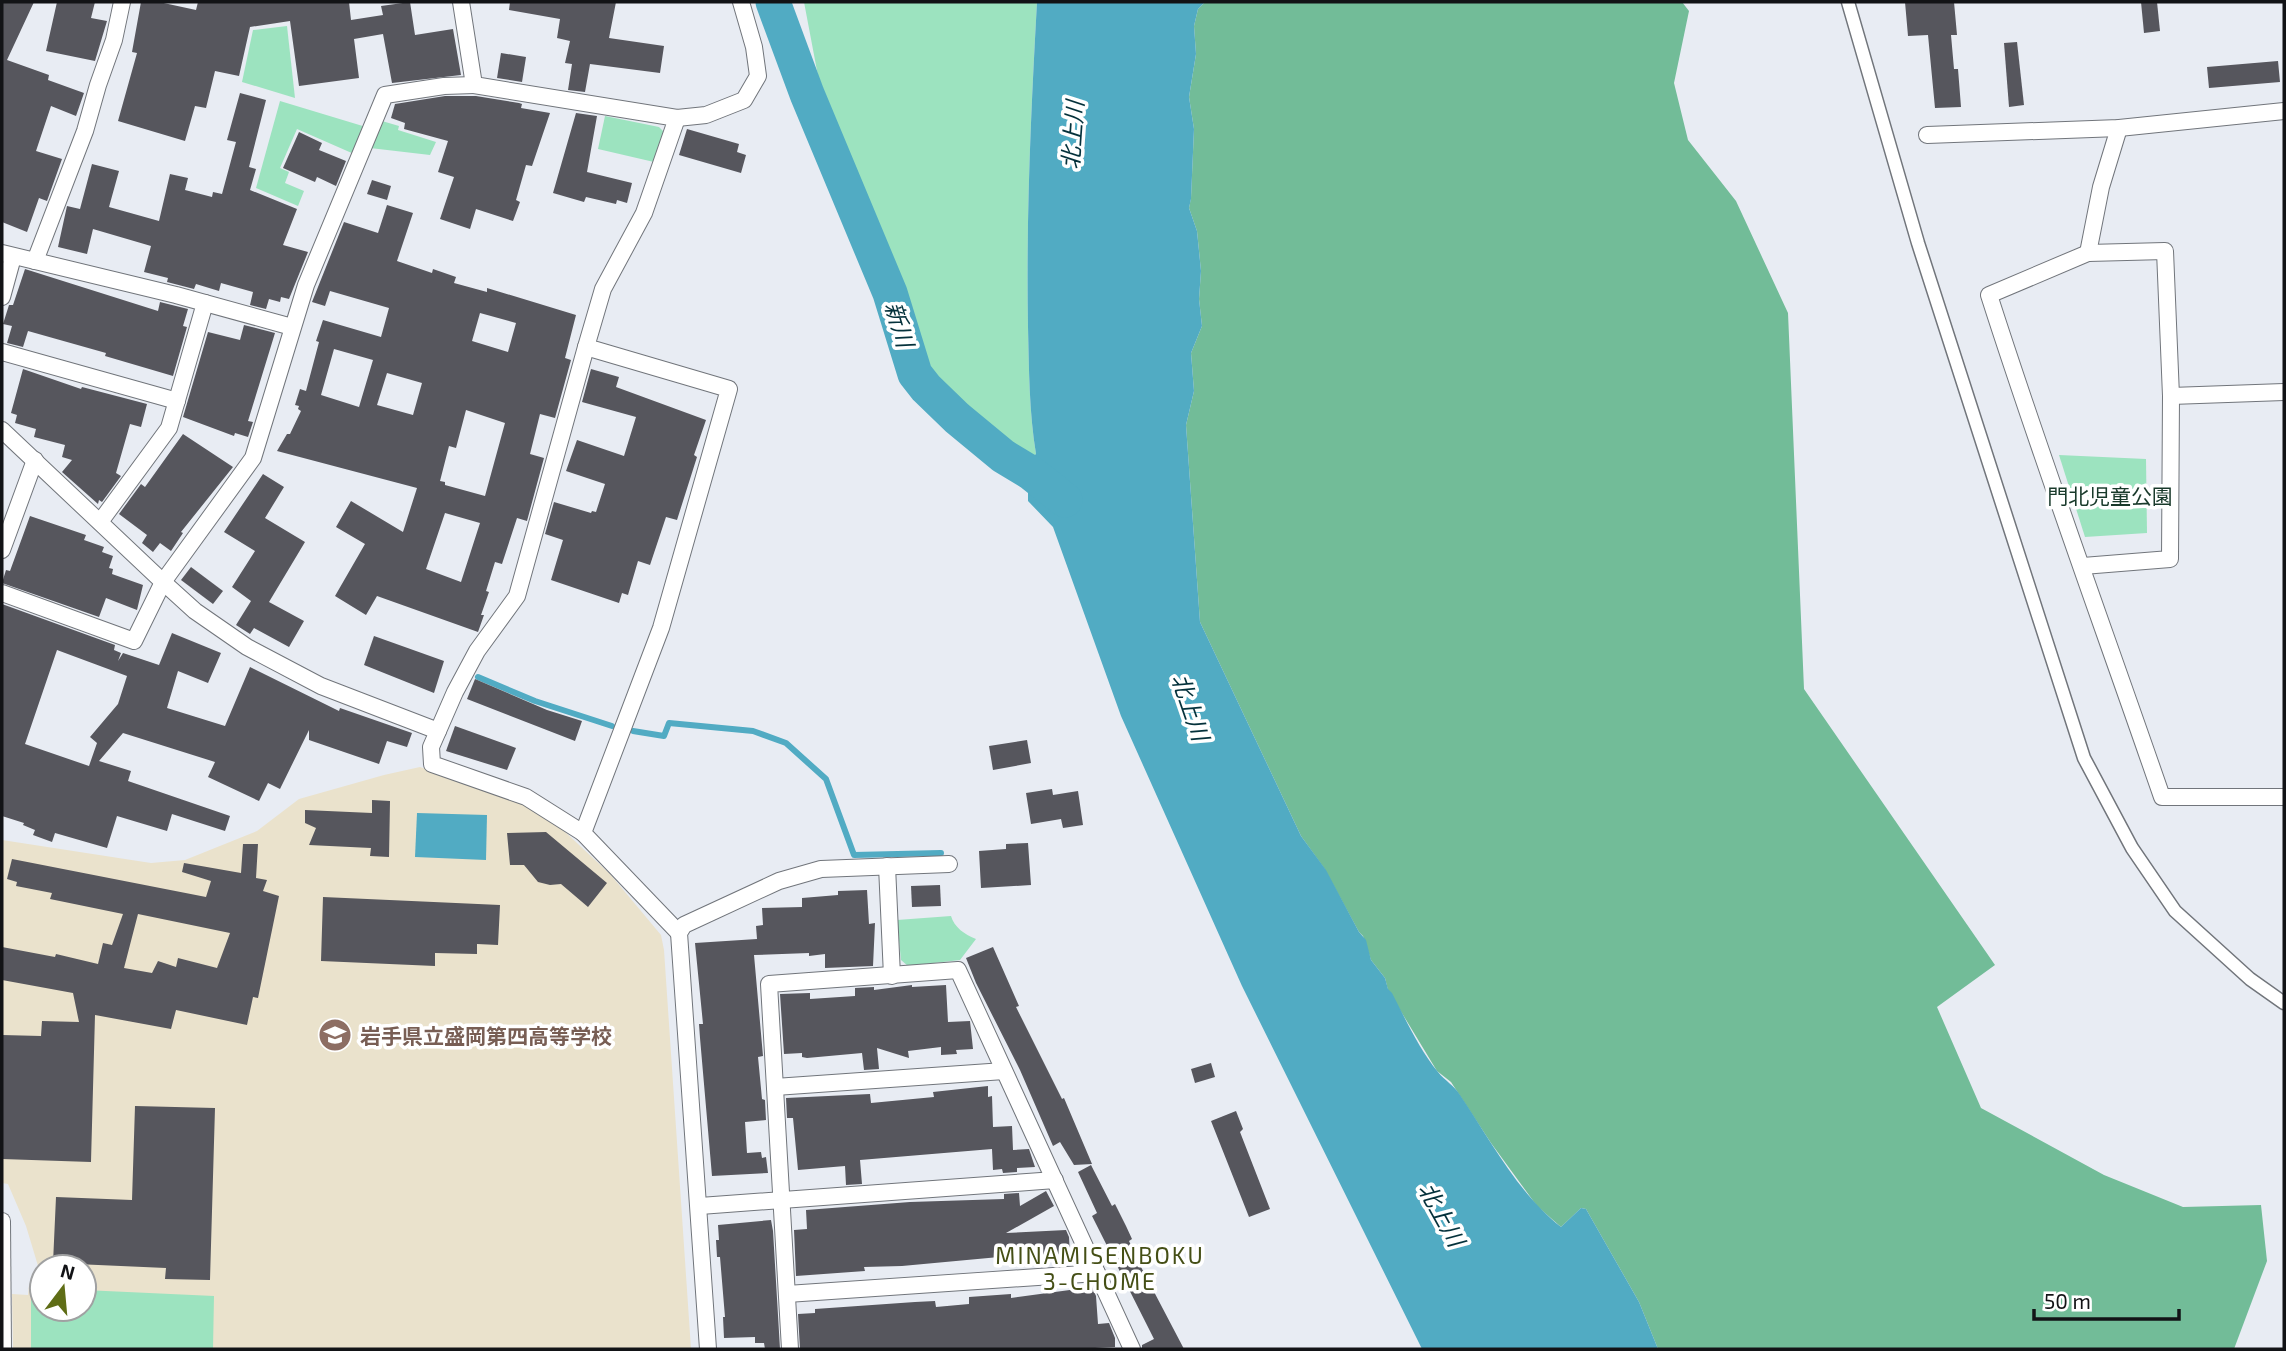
<svg xmlns="http://www.w3.org/2000/svg" width="2286" height="1351" font-family="'Exo 2','Noto Sans JP',sans-serif">
<style>
.education{fill:#eae2cc}
.green{fill:#9ce3bf}
.forest{fill:#72bc98}
.water{fill:#51abc3}
.lines{fill:none;stroke-linecap:round;stroke-linejoin:round}
.stream{stroke:#51abc3;stroke-width:6}
.river{stroke:#51abc3;stroke-width:35}
.building{fill:#56565d;fill-rule:evenodd}
.pedestrian-casing{stroke:#71757b;stroke-width:15}
.minor-casing{stroke:#71757b;stroke-width:18}
.pedestrian{stroke:#fff;stroke-width:12}
.minor{stroke:#fff;stroke-width:16}
.labels{text-anchor:middle;dominant-baseline:central;stroke-width:7;stroke-linejoin:round;paint-order:stroke}
.park-label{font-size:21px;fill:#193a2b;stroke:#fff}
.education-label{font-size:21px;font-weight:bold;fill:#785e54;stroke:#fff;text-anchor:start}
.water-label{font-size:23px;font-style:italic;fill:#04313b;stroke:#fff}
.neighbourhood-label{font-size:23px;letter-spacing:2px;fill:#454f16;stroke:#fff}
</style>
<rect width="100%" height="100%" fill="#e8ecf3"/>
<polygon class="education" points="420,767 538,810 561,828 610,874 661,935 664,950 691,1349 13,1349 12,1294 28,1295 29,1285 42,1285 42,1309 84,1309 84,1267 42,1267 42,1279 26,1226 8,1184 2,1183 2,840 151,863 185,860 257,831 299,799 384,775"/>
<g class="green">
<path d="M804 2H1037C1031 110 1026 218 1028 327 1029 369 1029 412 1036 454L1028 460 978 418 931 369 861 183 818 76Z"/>
<polygon points="287,26 295,98 242,82 253,30"/>
<polygon points="280,101 366,127 354,154 297,129 280,168 289,172 285,183 304,191 298,206 256,188"/>
<polygon points="605,116 659,127 664,132 654,162 598,149"/>
<polygon points="382,121 399,126 398,130 436,142 430,155 370,148"/>
<polygon points="2059,455 2146,459 2147,533 2085,537"/>
<path d="M951 916C954 927 965 935 976 939L960 960 908 966 901 960 897 920Z"/>
<polygon points="31,1287 42,1288 42,1309 84,1309 84,1290 214,1296 213,1349 31,1349"/>
</g>
<polygon class="forest" points="1205,2 1682,2 1689,11 1674,83 1688,140 1736,201 1788,313 1804,689 1995,965 1937,1007 1981,1108 2104,1175 2183,1207 2261,1205 2267,1261 2234,1349 1658,1349 1639,1302 1586,1209 1581,1208 1561,1227 1537,1206 1491,1143 1451,1082 1437,1071 1388,990 1385,978 1371,960 1363,936 1359,932 1324,868 1301,836 1200,622 1186,425 1194,391 1191,353 1202,326 1199,299 1201,271 1197,231 1189,208 1191,198 1194,129 1189,97 1196,54 1194,26 1198,9"/>
<g class="water">
<path d="M1037 2H1205L1198 9 1194 26 1196 54 1189 97 1194 129 1191 199 1189 208 1197 231 1201 271 1199 299 1202 326 1191 353 1194 391 1186 425 1200 622 1301 836 1326 870 1359 932 1366 940 1371 960 1385 978 1388 989 1392 993C1406 1020 1419 1049 1438 1072 1445 1081 1454 1085 1460 1095 1489 1138 1519 1195 1561 1227L1581 1208 1586 1209 1639 1302 1658 1349H1422L1242 986 1121 716 1053 527 1028 501V460L1036 454C1029 412 1029 369 1028 327 1026 218 1031 110 1037 2Z"/>
<polygon points="417,813 487,815 486,860 415,857"/>
</g>
<g class="lines">
<g class="stream">
<polyline points="478,677 535,701 612,726"/>
<polyline points="633,731 664,736 669,723 753,731 786,743 826,779 854,855 941,853"/>
</g>
<polyline class="river" points="773,2 807,94 890,293 915,374 926,388 957,418 1003,456 1031,473 1065,500"/>
</g>
<g class="building">
<polygon points="2,2 34,2 7,60 49,75 48,80 84,93 76,116 51,106 36,151 62,159 47,201 39,198 27,232 2,222"/>
<polygon points="57,2 95,2 91,18 107,21 95,61 46,51"/>
<polygon points="141,2 159,2 196,10 198,2 349,2 351,20 383,15 381,6 410,2 415,35 453,29 461,75 392,83 383,34 354,39 359,78 299,86 290,21 250,27 239,76 215,71 206,108 195,106 185,141 118,121 137,53 132,52"/>
<polygon points="510,2 616,2 609,38 664,46 660,73 590,64 585,92 568,90 572,64 565,63 570,41 557,38 560,19 509,10"/>
<polygon points="1905,2 1954,2 1957,35 1951,35 1954,69 1958,69 1961,107 1935,108 1928,35 1908,36"/>
<polygon points="2141,2 2157,2 2160,31 2144,33"/>
<polygon points="2017,42 2024,105 2009,107 2004,43"/>
<polygon points="501,53 526,57 522,82 497,78"/>
<polygon points="2278,61 2280,82 2209,88 2207,67"/>
<polygon points="240,93 266,100 249,167 256,169 250,190 297,209 283,245 308,252 289,299 281,297 280,302 269,299 266,309 250,305 253,292 221,283 219,291 196,284 194,289 167,282 168,278 144,272 151,246 93,229 87,254 58,247 67,206 80,209 92,164 119,171 109,207 159,221 170,174 188,178 185,190 212,197 213,192 222,194 236,142 227,140"/>
<polygon points="445,96 476,96 519,103 522,104 521,108 550,113 532,166 526,165 516,200 520,202 513,221 476,209 470,229 440,219 454,177 438,172 448,141 404,129 405,123 391,118 395,104"/>
<polygon points="576,113 597,116 587,172 632,183 627,203 617,200 616,204 586,197 584,202 553,193"/>
<polygon points="687,129 739,144 737,152 746,155 741,173 679,155"/>
<polygon points="299,132 322,143 319,150 346,161 336,186 317,177 315,182 283,168"/>
<polygon points="372,180 391,186 387,200 367,194"/>
<path d="M387 205 413 213 397 261 432 273 433 269 456 277 454 283 487 292V288L576 315 565 358 571 360 555 418 540 414 530 454 544 458 527 521 517 518 502 564 495 562 486 591 489 592 481 615H484L478 632 377 596 366 615 335 596 365 544 336 527 351 501 403 532 417 488 277 451 287 434H290L301 411 298 409 299 406 295 405 300 389 306 391 319 342 316 341 323 320 381 337 389 308 330 291 325 306 312 302 344 222 378 233ZM480 313 516 323 508 352 472 341ZM334 349 373 360 359 407 321 395ZM387 373 422 383 413 415 377 405ZM466 410 505 423 485 496 445 485V482L440 481 449 446 456 448ZM445 513 480 523 461 582 426 569Z"/>
<polygon points="25,269 158,311 160,302 188,309 183,326 187,327 173,376 105,356 106,353 28,331 23,347 7,343 12,326 3,324 9,305 13,305"/>
<polygon points="244,325 275,333 248,421 253,422 248,437 235,433 234,436 183,417 208,332 240,340"/>
<polygon points="23,369 81,389 82,387 147,404 141,427 130,424 116,473 121,476 102,502 99,500 98,504 62,472 72,460 62,457 65,445 34,437 36,429 15,423 17,415 11,413"/>
<polygon points="591,369 619,377 616,387 706,420 694,455 697,457 677,520 666,517 650,565 638,561 628,595 622,593 619,603 551,580 563,540 545,534 554,502 591,513 592,511 596,512 605,484 566,471 577,440 624,456 636,417 582,402"/>
<polygon points="183,434 233,467 181,532 183,533 171,551 160,543 153,552 142,543 147,535 119,514 141,484 145,487"/>
<polygon points="263,474 284,487 265,518 305,542 269,602 304,621 289,647 254,628 250,634 236,625 251,601 232,587 255,551 224,532"/>
<polygon points="30,516 86,535 84,540 104,547 102,552 113,556 109,568 113,569 112,574 143,585 137,610 106,598 99,617 2,583 6,570 10,571"/>
<polygon points="191,567 223,591 213,604 181,580"/>
<path d="M2 604 115 645 114 650 121 653 118 661 123 653 159 665 172 633 221 653 208 683 178 671 167 708 225 726 250 667 339 711 340 708 412 733 407 747 387 741 379 764 309 740V730L280 789 268 783 259 801 208 777 215 762 123 733 99 761 131 771 128 781 230 816 225 831 172 814 167 831 117 816 107 848 55 833 52 842 33 835 35 830 23 825 24 823 2 816ZM57 650 127 676 118 704 90 737 97 743 89 766 25 744Z"/>
<polygon points="374,636 444,661 434,693 364,665"/>
<polygon points="475,679 547,710 582,721 575,741 467,699"/>
<polygon points="455,726 516,748 507,770 446,751"/>
<polygon points="1027,740 1031,763 993,770 989,746"/>
<polygon points="1052,789 1053,795 1078,791 1083,825 1063,828 1061,819 1031,824 1026,793"/>
<polygon points="372,800 390,801 389,857 370,856 371,848 309,845 316,828 305,823 305,810 372,813"/>
<polygon points="546,832 607,883 588,907 561,884 550,885 538,882 524,865 510,865 507,833"/>
<polygon points="1028,843 1031,885 981,888 979,851 1006,849 1006,844"/>
<path d="M243 844H258L256 878 267 880 263 891 279 896 258 998 253 997 247 1025 176 1010 171 1029 95 1015 91 1162 2 1159V1035L41 1036 42 1021 79 1022 73 993 2 980V947L55 957 56 954 98 964 103 943 112 945 123 914 50 899 52 893 16 886 17 882 7 879 12 859 206 897 211 881 182 872 184 863 241 873ZM138 914 230 933 217 968 178 958 176 967 158 961 152 973 124 968Z"/>
<polygon points="940,885 941,906 912,907 911,886"/>
<polygon points="867,890 869,924 875,923 873,966 825,968 825,954 809,956 809,953 754,955 763,1056 758,1057 762,1099 765,1100 766,1120 745,1122 747,1153 761,1152 762,1158 766,1157 768,1173 712,1176 700,1038 699,1024 703,1024 695,943 757,939 756,926 763,925 762,908 802,907 802,898 838,895 838,891"/>
<polygon points="323,897 500,905 498,945 477,944 477,954 435,953 435,966 321,961"/>
<polygon points="993,947 1019,1006 1016,1007 1062,1099 1064,1098 1092,1164 1074,1165 1060,1142 1053,1146 1020,1070 976,983 966,958"/>
<polygon points="912,985 912,987 946,985 948,1022 970,1021 973,1049 956,1050 957,1054 941,1055 941,1047 908,1051 909,1058 877,1048 879,1069 864,1070 862,1053 807,1058 802,1057 802,1053 784,1054 780,994 810,993 810,999 855,996 855,988 874,987 874,990"/>
<polygon points="1211,1063 1215,1077 1195,1083 1191,1069"/>
<polygon points="988,1086 988,1097 992,1096 993,1127 1012,1126 1013,1150 1029,1149 1035,1167 1017,1168 1017,1172 1003,1173 1002,1169 993,1170 992,1149 860,1160 862,1184 846,1185 845,1166 798,1170 793,1118 787,1118 786,1098 870,1094 871,1103 934,1097 933,1092"/>
<polygon points="135,1106 215,1108 210,1280 165,1279 166,1268 53,1263 56,1197 132,1200"/>
<polygon points="1236,1111 1243,1129 1240,1132 1270,1209 1249,1217 1211,1121"/>
<polygon points="1091,1165 1112,1206 1115,1204 1126,1226 1132,1239 1129,1241 1141,1267 1184,1349 1142,1349 1142,1345 1154,1339 1092,1216 1097,1213 1078,1172"/>
<polygon points="1046,1191 1054,1206 1006,1233 1066,1230 1069,1237 1070,1254 1021,1255 902,1266 864,1267 865,1271 796,1276 794,1230 807,1229 806,1210 910,1202 1004,1199 1004,1194 1019,1193 1020,1206"/>
<polygon points="771,1220 773,1231 780,1349 765,1349 764,1343 755,1343 755,1337 724,1338 723,1317 725,1317 720,1257 717,1257 716,1240 719,1240 718,1225"/>
<polygon points="1092,1287 1096,1296 1098,1324 1109,1323 1115,1338 1115,1347 1075,1349 800,1349 798,1314 815,1313 815,1309 915,1302 935,1301 936,1307 969,1304 969,1297 1011,1294 1011,1298"/>
</g>
<g class="lines">
<defs>
<polyline id="pedestrian" points="1848,2 1918,243 2084,758 2132,848 2175,911 2250,979 2284,1003"/>
<g id="minor">
<polyline points="461,2 474,85 677,118 644,213 603,289 586,347 729,389 661,628 583,833 679,933"/>
<polyline points="677,118 706,115 744,100 758,76 754,47 741,2"/>
<polyline points="1927,135 2119,128 2284,111"/>
<polyline points="2,253 176,295 292,327"/>
<path d="M2088 253 1989 295C2043 464 2104 629 2162 797H2284"/>
<polyline points="35,261 85,131 98,85 114,40 122,2"/>
<polyline points="2,297 13,257"/>
<polyline points="2,352 177,401"/>
<polyline points="2171,396 2284,392"/>
<polyline points="2,430 163,582 195,611 247,647 321,686 438,731"/>
<polyline points="100,522 169,428 205,303"/>
<polyline points="2,550 35,460"/>
<polyline points="2083,566 2170,559 2171,396 2165,251 2088,253 2101,187 2119,128"/>
<polyline points="2,593 134,641 163,582 253,458 306,285 385,95 444,86 474,85"/>
<polyline points="583,833 526,797 432,764 431,747 455,692 477,651 517,596 586,347"/>
<polyline points="887,866 892,976"/>
<polyline points="775,1087 1004,1071"/>
<polyline points="700,1206 1055,1180"/>
<polyline points="2,1221 3,1349"/>
<polyline points="787,1294 1097,1273"/>
<polyline points="708,1349 679,933 684,925 779,881 821,869 949,864"/>
<polyline points="790,1349 769,984 958,970 1132,1349"/>
</g>
</defs>
<use href="#pedestrian" class="pedestrian-casing"/>
<use href="#minor" class="minor-casing"/>
<use href="#pedestrian" class="pedestrian"/>
<use href="#minor" class="minor"/>
</g>
<defs>
<symbol id="school-disc" viewBox="-11 -11 22 22"><circle r="9.5" fill="#8d6e63" stroke="#fff"/><path d="M0-5L7-2L0 1L-7-2ZM-4 1L0 2.5L4 1V4Q0 6-4 4Z" fill="#fff"/></symbol>
</defs>
<g fill-rule="evenodd">
<use href="#school-disc" x="316" y="1016" width="38" height="38"/>
</g>
<g class="labels">
<g class="park-label">
<text x="2110" y="495">門北児童公園</text>
</g>
<g class="education-label">
<text x="360" y="1035">岩手県立盛岡第四高等学校</text>
</g>
<g class="water-label">
<text transform="translate(1072 135) rotate(-86)">北上川</text>
<text transform="translate(900 324) rotate(73)">新川</text>
<text transform="translate(1191 707) rotate(71)">北上川</text>
<text transform="translate(1442 1214) rotate(61)">北上川</text>
</g>
<g class="neighbourhood-label">
<text x="1100" y="1255">MINAMISENBOKU<tspan x="1100" dy="26">3-CHOME</tspan></text>
</g>
</g>
<rect width="2286" height="1351" fill="none" stroke="#121316" stroke-width="7"/>
<g transform="translate(63 1288) rotate(16)"><circle r="33" fill="#ffffff" stroke="#a0a1a2" stroke-width="2"/>
<path d="M0-5L12 26L0 18L-12 26Z" fill="#5f6d16"/>
<text y="-10" font-size="19" font-weight="bold" text-anchor="middle" fill="#121316">N</text>
</g>
<path d="M2034 1309v10h145v-10" fill="none" stroke="#121316" stroke-width="3.5"/>
<text x="2044" y="1309" font-size="21" fill="#121316" stroke="#ffffff" stroke-width="5" paint-order="stroke">50 m</text>
</svg>
